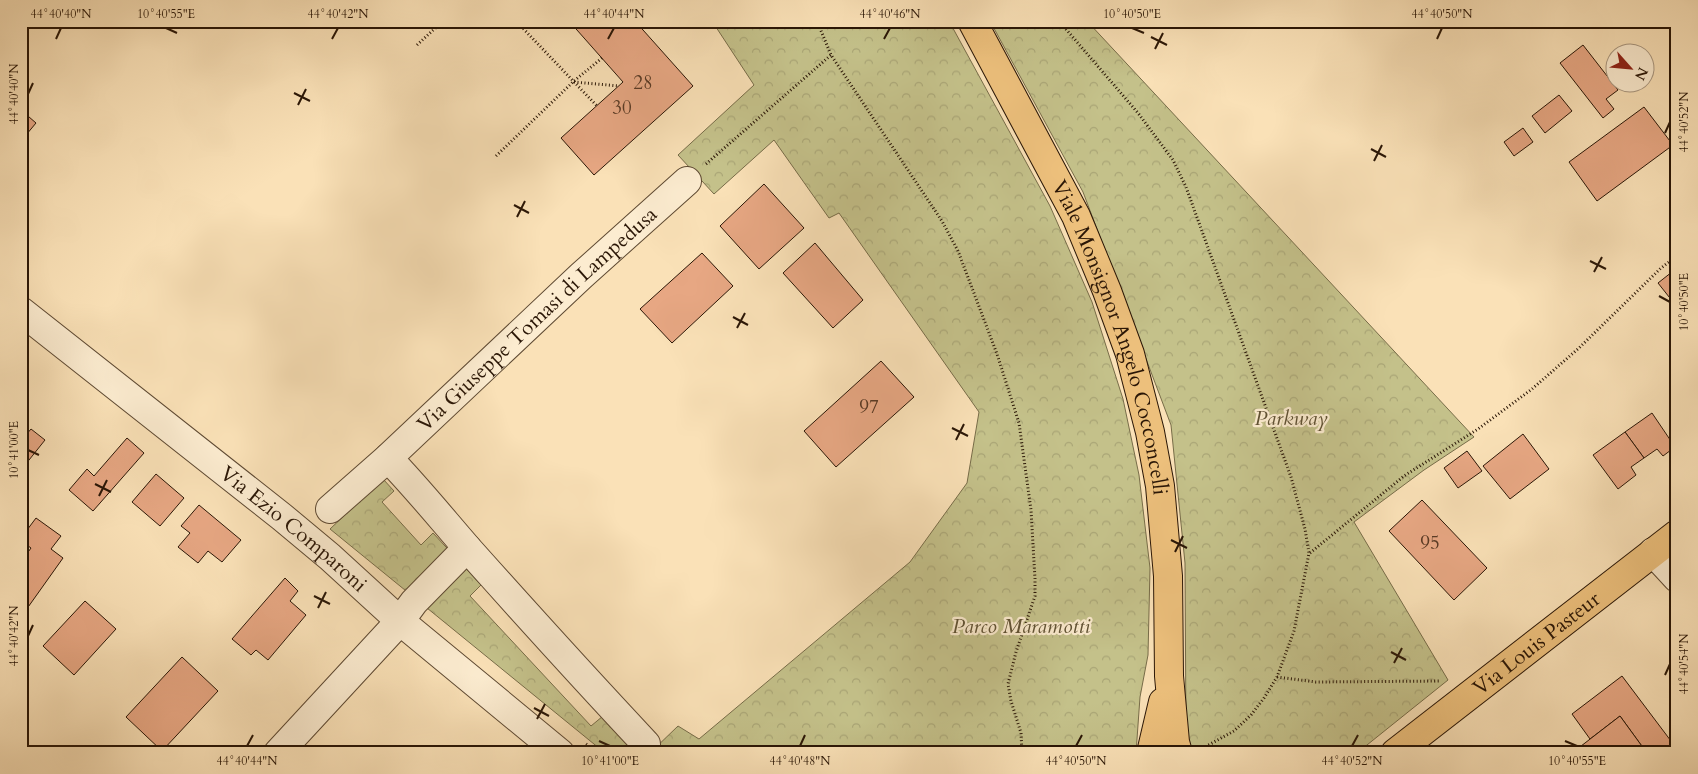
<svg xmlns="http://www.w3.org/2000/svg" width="1698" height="774" font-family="Cardo,serif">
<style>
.park{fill:url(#park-crowns);stroke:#776c48}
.building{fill:#e7a783;stroke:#2a1606}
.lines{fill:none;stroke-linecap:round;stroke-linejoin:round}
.minor-casing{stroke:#5e4932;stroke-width:30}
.major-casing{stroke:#2a1606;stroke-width:30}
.path{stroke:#2a1606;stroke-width:3;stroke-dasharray:1 2.5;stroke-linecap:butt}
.minor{stroke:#fcecd0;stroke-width:28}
.major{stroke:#edc07c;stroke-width:28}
.ticks{fill:none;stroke:#2a1606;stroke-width:2}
.labels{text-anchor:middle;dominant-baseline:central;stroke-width:4.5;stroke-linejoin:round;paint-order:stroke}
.number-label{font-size:19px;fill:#593a25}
.street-label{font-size:21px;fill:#2a1606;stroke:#fcecd0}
.park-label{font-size:21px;font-style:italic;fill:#605234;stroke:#fcecd0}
.neatline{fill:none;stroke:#2a1606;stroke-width:2}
.ticks-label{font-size:12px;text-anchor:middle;fill:#2a1606}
</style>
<defs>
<pattern id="park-crowns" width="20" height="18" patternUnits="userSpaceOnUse" patternTransform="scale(1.25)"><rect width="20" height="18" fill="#c4c18a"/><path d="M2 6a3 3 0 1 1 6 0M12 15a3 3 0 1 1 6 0" fill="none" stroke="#a9a576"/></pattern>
</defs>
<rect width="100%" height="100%" fill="#fae1b7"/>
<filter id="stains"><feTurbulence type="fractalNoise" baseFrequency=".004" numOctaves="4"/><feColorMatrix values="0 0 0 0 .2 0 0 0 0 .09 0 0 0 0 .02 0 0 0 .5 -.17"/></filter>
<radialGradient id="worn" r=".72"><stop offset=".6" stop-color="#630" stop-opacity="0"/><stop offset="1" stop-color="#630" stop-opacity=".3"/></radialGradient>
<g class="park">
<polygon points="712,21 949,21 1050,206 1092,302 1123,399 1139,475 1150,568 1148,655 1140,697 1136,753 650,753 678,726 699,739 910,562 967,483 979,412 839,213 829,218 774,140 714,194 678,155 754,85"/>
<polygon points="990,21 1087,21 1474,437 1424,470 1354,522 1448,680 1357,753 1191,753 1186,736 1185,563 1171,425 1083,192"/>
<polygon points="383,479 394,491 382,502 421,545 433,533 481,585 470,596 591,726 603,716 637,753 605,753 330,529"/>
</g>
<g class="building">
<polygon points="569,21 635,21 693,86 594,175 561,138 623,82"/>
<polygon points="1583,45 1618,90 1606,99 1614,109 1603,118 1560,63"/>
<polygon points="1559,95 1572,111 1545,133 1532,116"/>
<polygon points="1644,107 1673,145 1597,201 1569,162"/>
<polygon points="21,110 36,123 21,141"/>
<polygon points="1523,128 1533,142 1514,156 1504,142"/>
<polygon points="764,184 804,228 759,269 720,226"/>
<polygon points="815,243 863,300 833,328 783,273"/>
<polygon points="702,253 733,286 672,343 640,309"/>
<polygon points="1677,268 1677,307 1658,283"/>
<polygon points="881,361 914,397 836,467 804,431"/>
<polygon points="1652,413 1675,447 1663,456 1657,449 1644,458 1625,432"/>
<polygon points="31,429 45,440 21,470 21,433 25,436"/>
<polygon points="1625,432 1644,458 1631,467 1636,475 1618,489 1593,455"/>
<polygon points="1523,434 1549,469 1510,499 1483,466"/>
<polygon points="127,438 144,453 93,511 69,490 87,469 94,476"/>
<polygon points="1467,451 1482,471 1458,488 1444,468"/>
<polygon points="156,474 184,498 160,526 132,502"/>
<polygon points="1422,500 1487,568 1454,600 1389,531"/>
<polygon points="199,505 241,540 222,562 208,551 198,563 178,547 190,533 181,526"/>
<polygon points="36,518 61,536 51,549 63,558 26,610 21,607 21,562 31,548 21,541 21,538"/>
<polygon points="285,578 298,591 290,601 306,615 268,660 256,650 251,655 232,639"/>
<polygon points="85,601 116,629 74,675 43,646"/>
<polygon points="182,657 218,691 162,751 126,717"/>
<polygon points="1622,676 1677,749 1677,753 1639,753 1644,749 1620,716 1590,739 1572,714"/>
<polygon points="1620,716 1644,749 1639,753 1572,753"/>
</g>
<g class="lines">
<defs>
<g id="minor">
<path id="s1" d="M21 311 282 517 330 557 400 621 560 753"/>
<path d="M388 458C417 488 442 519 469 550 527 615 586 680 646 744"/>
<path id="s2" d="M330 509 388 458 581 276 687 181"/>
<polyline points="1653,552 1677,578"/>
<polyline points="278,753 400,621 414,602 467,548"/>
</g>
<g id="major">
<path id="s3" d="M972 21 1076 216 1107 291 1130 354 1150 432 1160 486 1168 576 1169 676 1175 742 1178 753"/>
<polyline points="1151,753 1163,702"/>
<path id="s4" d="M1395 753 1677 534"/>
</g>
</defs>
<use href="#minor" class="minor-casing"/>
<use href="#major" class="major-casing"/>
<g class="path">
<polyline points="516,21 597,106"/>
<polyline points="817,21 831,55 942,221 958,251 997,354 1019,423 1031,510 1035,579 1035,596 1016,652 1008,684 1011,701 1021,733 1022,753"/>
<polyline points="1059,21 1138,113 1173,160 1186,187 1291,477 1305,529 1309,553 1294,631 1277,677 1264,698 1251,715 1234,731 1203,748"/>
<polyline points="1066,28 1076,21"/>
<polyline points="417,45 443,21"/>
<polyline points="574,82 619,86"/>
<polyline points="496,156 574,81 602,58"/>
<polyline points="706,164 831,55"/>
<polyline points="1310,553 1404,476 1478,429 1532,389 1579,348 1661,268 1677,256"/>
<polyline points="1277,677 1316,682 1441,681"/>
<polyline points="586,744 597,753"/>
</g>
<use href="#minor" class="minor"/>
<use href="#major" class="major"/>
</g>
<path class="ticks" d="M166 28 177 33M1132 28 1144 33M1151 37 1167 45M56 39 61 28M332 39 338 28M608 39 614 28M884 39 890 28M1437 39 1442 28M1155 49 1163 33M294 93 310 101M28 94 33 83M298 105 306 89M1665 133 1670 122M1371 149 1386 157M1374 161 1382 145M514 205 529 213M517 217 525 201M1590 261 1606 269M1594 272 1602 257M1659 296 1670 302M733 317 748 325M737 328 745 313M952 428 968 436M956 440 964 424M28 450 39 455M95 484 111 492M99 496 107 480M1171 540 1187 548M1175 552 1183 536M314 596 330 604M318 608 326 592M28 636 33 625M1391 652 1406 660M1394 663 1402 648M1665 675 1670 664M534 708 549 716M537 719 545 704M599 741 610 746M1565 741 1577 746M247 746 253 735M800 746 805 735M1076 746 1082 735M1352 746 1358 735"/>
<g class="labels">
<g class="number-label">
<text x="643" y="83">28</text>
<text x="622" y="108">30</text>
<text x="869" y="407">97</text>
<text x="1430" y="543">95</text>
</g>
<g class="street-label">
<text stroke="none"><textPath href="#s2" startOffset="281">Via Giuseppe Tomasi di Lampedusa</textPath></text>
<text stroke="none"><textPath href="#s3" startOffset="348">Viale Monsignor Angelo Cocconcelli</textPath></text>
<text stroke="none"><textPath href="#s1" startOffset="349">Via Ezio Comparoni</textPath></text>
<text stroke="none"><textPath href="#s4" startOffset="179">Via Louis Pasteur</textPath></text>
</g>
<g class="park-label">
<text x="1291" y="418">Parkway</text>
<text x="1021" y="626">Parco Maramotti</text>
</g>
</g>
<rect width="1698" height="774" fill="none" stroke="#fae1b7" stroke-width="55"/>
<g transform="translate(1630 68) rotate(117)"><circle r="24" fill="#fcecd0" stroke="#a8967f"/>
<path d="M0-4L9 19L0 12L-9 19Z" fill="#8f2418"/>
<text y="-8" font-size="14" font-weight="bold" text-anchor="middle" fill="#2a1606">N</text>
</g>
<rect x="28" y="28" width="1642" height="718" class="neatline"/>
<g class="ticks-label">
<text x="61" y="18">44°40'40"N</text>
<text x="166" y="18">10°40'55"E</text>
<text x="338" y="18">44°40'42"N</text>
<text x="614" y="18">44°40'44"N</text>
<text x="890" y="18">44°40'46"N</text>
<text x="1132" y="18">10°40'50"E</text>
<text x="1442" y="18">44°40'50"N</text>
<text transform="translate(14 94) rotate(-90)" y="4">44°40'40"N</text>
<text transform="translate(1684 122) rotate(-90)" y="4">44°40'52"N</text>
<text transform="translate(1684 302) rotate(-90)" y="4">10°40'50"E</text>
<text transform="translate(14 450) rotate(-90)" y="4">10°41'00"E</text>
<text transform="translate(14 636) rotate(-90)" y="4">44°40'42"N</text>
<text transform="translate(1684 664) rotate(-90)" y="4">44°40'54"N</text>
<text x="247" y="765">44°40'44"N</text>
<text x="610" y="765">10°41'00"E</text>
<text x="800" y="765">44°40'48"N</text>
<text x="1076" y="765">44°40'50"N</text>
<text x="1352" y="765">44°40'52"N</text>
<text x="1577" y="765">10°40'55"E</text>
</g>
<rect width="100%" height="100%" filter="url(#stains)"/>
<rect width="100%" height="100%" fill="url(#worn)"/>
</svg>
